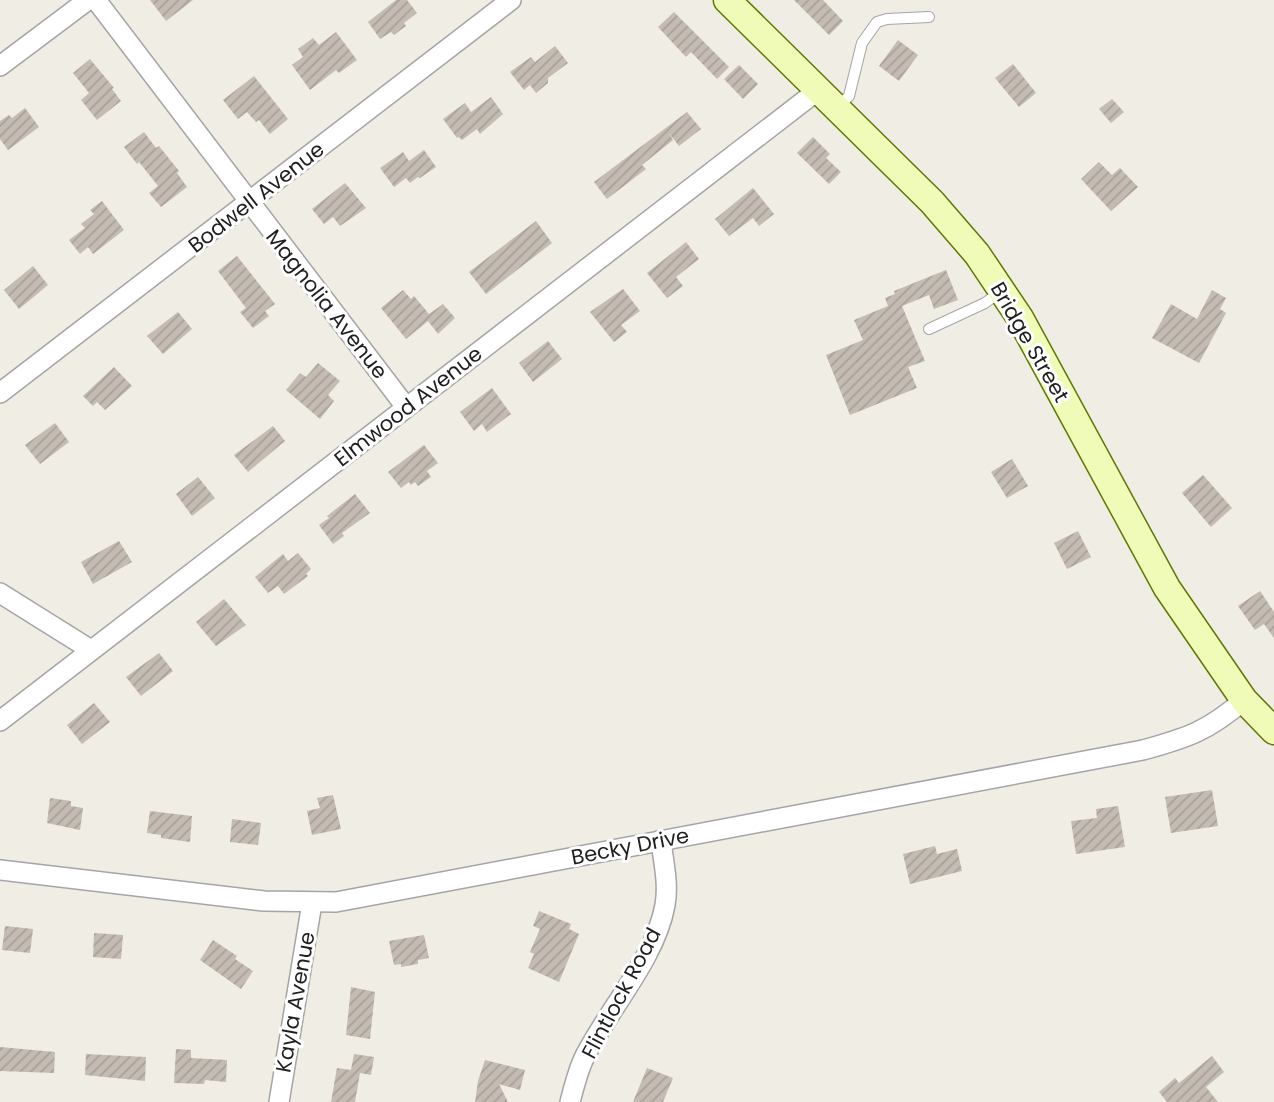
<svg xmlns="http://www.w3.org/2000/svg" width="1274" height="1102" font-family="Poppins,sans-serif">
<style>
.building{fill:url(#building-hatch)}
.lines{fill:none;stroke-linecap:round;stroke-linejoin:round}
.lane-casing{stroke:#a5a5a5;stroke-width:12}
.street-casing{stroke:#a5a5a5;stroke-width:22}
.secondary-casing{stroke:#5f7802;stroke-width:29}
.lane{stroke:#fff;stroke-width:10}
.street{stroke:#fff;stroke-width:19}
.secondary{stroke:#f0fbb7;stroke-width:26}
.labels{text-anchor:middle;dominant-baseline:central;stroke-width:6;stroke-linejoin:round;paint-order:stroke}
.street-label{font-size:21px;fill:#1e1e1e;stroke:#fff}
</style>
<defs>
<pattern id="building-hatch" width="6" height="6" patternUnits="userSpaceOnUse" patternTransform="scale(1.75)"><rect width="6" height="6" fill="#c4bcb3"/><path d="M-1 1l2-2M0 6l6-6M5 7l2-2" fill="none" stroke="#a8a19a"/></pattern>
</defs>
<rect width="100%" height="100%" fill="#efede4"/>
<g class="building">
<polygon points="150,0 193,0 166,21"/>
<polygon points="396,0 407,0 417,13 404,23 406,26 394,35 391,32 380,39 368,22"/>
<polygon points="794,0 823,0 843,21 829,35"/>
<polygon points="674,12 729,67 717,79 691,52 686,57 658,27"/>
<polygon points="336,32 357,60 339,73 336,70 310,90 292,65 303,57 298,49 313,38 319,45"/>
<polygon points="898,40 918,55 899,81 879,66"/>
<polygon points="555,46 568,63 548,78 548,83 536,93 530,85 524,90 510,72 531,57 535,62"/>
<polygon points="90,59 114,88 112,89 121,101 97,120 81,100 89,93 73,73"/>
<polygon points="1013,64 1036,93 1019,107 995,78"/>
<polygon points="739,65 758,84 743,99 724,79"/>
<polygon points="254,76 288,119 270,134 259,120 256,122 247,112 238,119 223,100"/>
<polygon points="491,97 503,114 480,134 477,129 462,140 459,137 457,138 443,119 465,103 471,112"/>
<polygon points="1112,99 1124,112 1111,123 1099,109"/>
<polygon points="25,108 39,127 8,150 0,139 0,121 9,115 12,118"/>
<polygon points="687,112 701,129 679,146 669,133 673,140 642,165 646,169 607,199 594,182"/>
<polygon points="144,132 156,148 159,146 179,171 177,173 187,187 161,207 149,193 158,186 139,162 137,164 124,147"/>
<polygon points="813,137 830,154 826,158 841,172 829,184 797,153"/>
<polygon points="424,150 436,167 420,178 418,177 410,183 406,178 394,187 380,168 403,152 409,161"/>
<polygon points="1099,162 1112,175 1120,168 1138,187 1111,211 1081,179"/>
<polygon points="345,183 366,208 340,226 333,217 324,224 312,209"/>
<polygon points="753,188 774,214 759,226 753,218 729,236 715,219"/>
<polygon points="102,201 124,230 93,254 88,247 80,254 69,240 85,228 81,224 94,214 90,210"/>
<polygon points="536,221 552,243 486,294 469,272"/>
<polygon points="686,242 699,259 676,277 683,286 667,298 647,273"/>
<polygon points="237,256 275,304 265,311 269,316 253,328 240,312 246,308 218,271"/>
<polygon points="33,266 48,285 19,309 4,290"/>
<polygon points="946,270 958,300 934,309 929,295 902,306 925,361 908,367 917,388 850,415 826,355 863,340 854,320 888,306 885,298 895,294 894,291"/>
<polygon points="623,289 640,311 621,325 627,332 614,342 590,312"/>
<polygon points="403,290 411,299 414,296 429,314 443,304 455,318 438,334 428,321 406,339 381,308"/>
<polygon points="1212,290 1226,298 1220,309 1226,313 1199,363 1152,338 1171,304 1197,319"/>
<polygon points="178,312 192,329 163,354 147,336"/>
<polygon points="548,341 562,359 533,382 519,363"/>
<polygon points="318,363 340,381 328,395 334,401 320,419 286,390 300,373 306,377"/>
<polygon points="114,367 132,386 105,410 97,402 93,406 83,396"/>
<polygon points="492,388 511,414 487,432 482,424 474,431 460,412"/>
<polygon points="55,423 69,442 40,464 25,445"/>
<polygon points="273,426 285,441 248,472 234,455"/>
<polygon points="424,445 438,463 427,471 431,477 418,486 415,482 411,485 409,482 401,488 388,472"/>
<polygon points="1012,459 1028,486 1007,498 991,472"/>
<polygon points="1203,475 1232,508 1211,527 1182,493"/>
<polygon points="198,477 215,498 192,516 176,494"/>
<polygon points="355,494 370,513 342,533 344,536 333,544 319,525 329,518 327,516"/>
<polygon points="1078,531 1091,557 1067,569 1054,543"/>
<polygon points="119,541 132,562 93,584 81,562"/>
<polygon points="298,553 311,569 306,574 308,576 284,594 278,586 268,593 255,577 283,554 288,561"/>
<polygon points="1260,591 1274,612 1274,638 1264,624 1255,630 1238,606"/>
<polygon points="224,599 246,625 216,646 196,622"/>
<polygon points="159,653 173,671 141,696 126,677"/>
<polygon points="94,703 110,722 82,744 67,725"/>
<polygon points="1212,790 1218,826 1171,833 1165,797"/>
<polygon points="333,795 341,829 312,835 307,811 320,808 317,798"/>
<polygon points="50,798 71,801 71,806 83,808 80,830 47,823"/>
<polygon points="1118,806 1125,847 1076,854 1071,821 1097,818 1096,809"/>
<polygon points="150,811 192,816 190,842 161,838 161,835 147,833"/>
<polygon points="232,819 261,823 258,845 230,842"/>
<polygon points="935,846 937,854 957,849 962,871 910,884 903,854"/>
<polygon points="539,911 571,924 569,929 579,934 559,982 528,968 534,954 530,952 540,929 533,926"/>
<polygon points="5,926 33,929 30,953 2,950"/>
<polygon points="94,933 123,935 121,959 93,957"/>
<polygon points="424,935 429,958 418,960 418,964 401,967 401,964 394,965 389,941"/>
<polygon points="213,940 237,956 235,959 253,971 241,989 200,960"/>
<polygon points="351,987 375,992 370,1039 346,1035"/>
<polygon points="0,1047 55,1052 54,1073 0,1071"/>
<polygon points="176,1049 191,1050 191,1058 227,1060 226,1082 205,1080 204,1084 174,1083"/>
<polygon points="86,1054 146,1057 145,1081 85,1075"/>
<polygon points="354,1054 374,1057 371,1075 360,1073 355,1102 331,1102 337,1068 351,1070"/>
<polygon points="1212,1056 1224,1072 1206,1087 1218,1102 1167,1102 1159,1092 1175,1078 1179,1083"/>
<polygon points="485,1060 525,1070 520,1090 499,1084 508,1102 475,1102 478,1081"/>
<polygon points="647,1068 673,1078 663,1102 633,1102"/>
</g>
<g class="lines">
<defs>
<g id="lane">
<polyline points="837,108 849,96 862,43 877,22 887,19 929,17"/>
<polyline points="929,329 985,303 1000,292"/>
</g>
<g id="street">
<polyline points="96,0 406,407"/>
<polyline points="0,66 88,0"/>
<polyline points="0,393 511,0"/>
<polyline points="0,593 91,650"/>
<polyline points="0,721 817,91"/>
<path d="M0 870 264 901 336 902 1143 750C1187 738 1208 731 1244 700"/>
<polyline points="279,1102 312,903"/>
<path d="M570 1102C574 1087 578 1070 585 1056 609 1009 656 957 665 905 669 883 663 861 661 840"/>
</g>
<polyline id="secondary" points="727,0 932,202 977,254 1020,318 1167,588 1244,700 1274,731"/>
</defs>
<use href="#lane" class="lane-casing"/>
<use href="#street" class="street-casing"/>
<use href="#secondary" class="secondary-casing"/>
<use href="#lane" class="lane"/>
<use href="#street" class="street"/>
<use href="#secondary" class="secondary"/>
</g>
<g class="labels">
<g class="street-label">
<text transform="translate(256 197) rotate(-38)">Bodwell Avenue</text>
<text transform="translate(327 304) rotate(52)">Magnolia Avenue</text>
<text transform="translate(1030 342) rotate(60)">Bridge Street</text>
<text transform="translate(408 406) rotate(-38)">Elmwood Avenue</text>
<text transform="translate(630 846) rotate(-11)">Becky Drive</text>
<text transform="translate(621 993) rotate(-62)">Flintlock Road</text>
<text transform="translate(295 1002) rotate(-80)">Kayla Avenue</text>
</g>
</g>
</svg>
